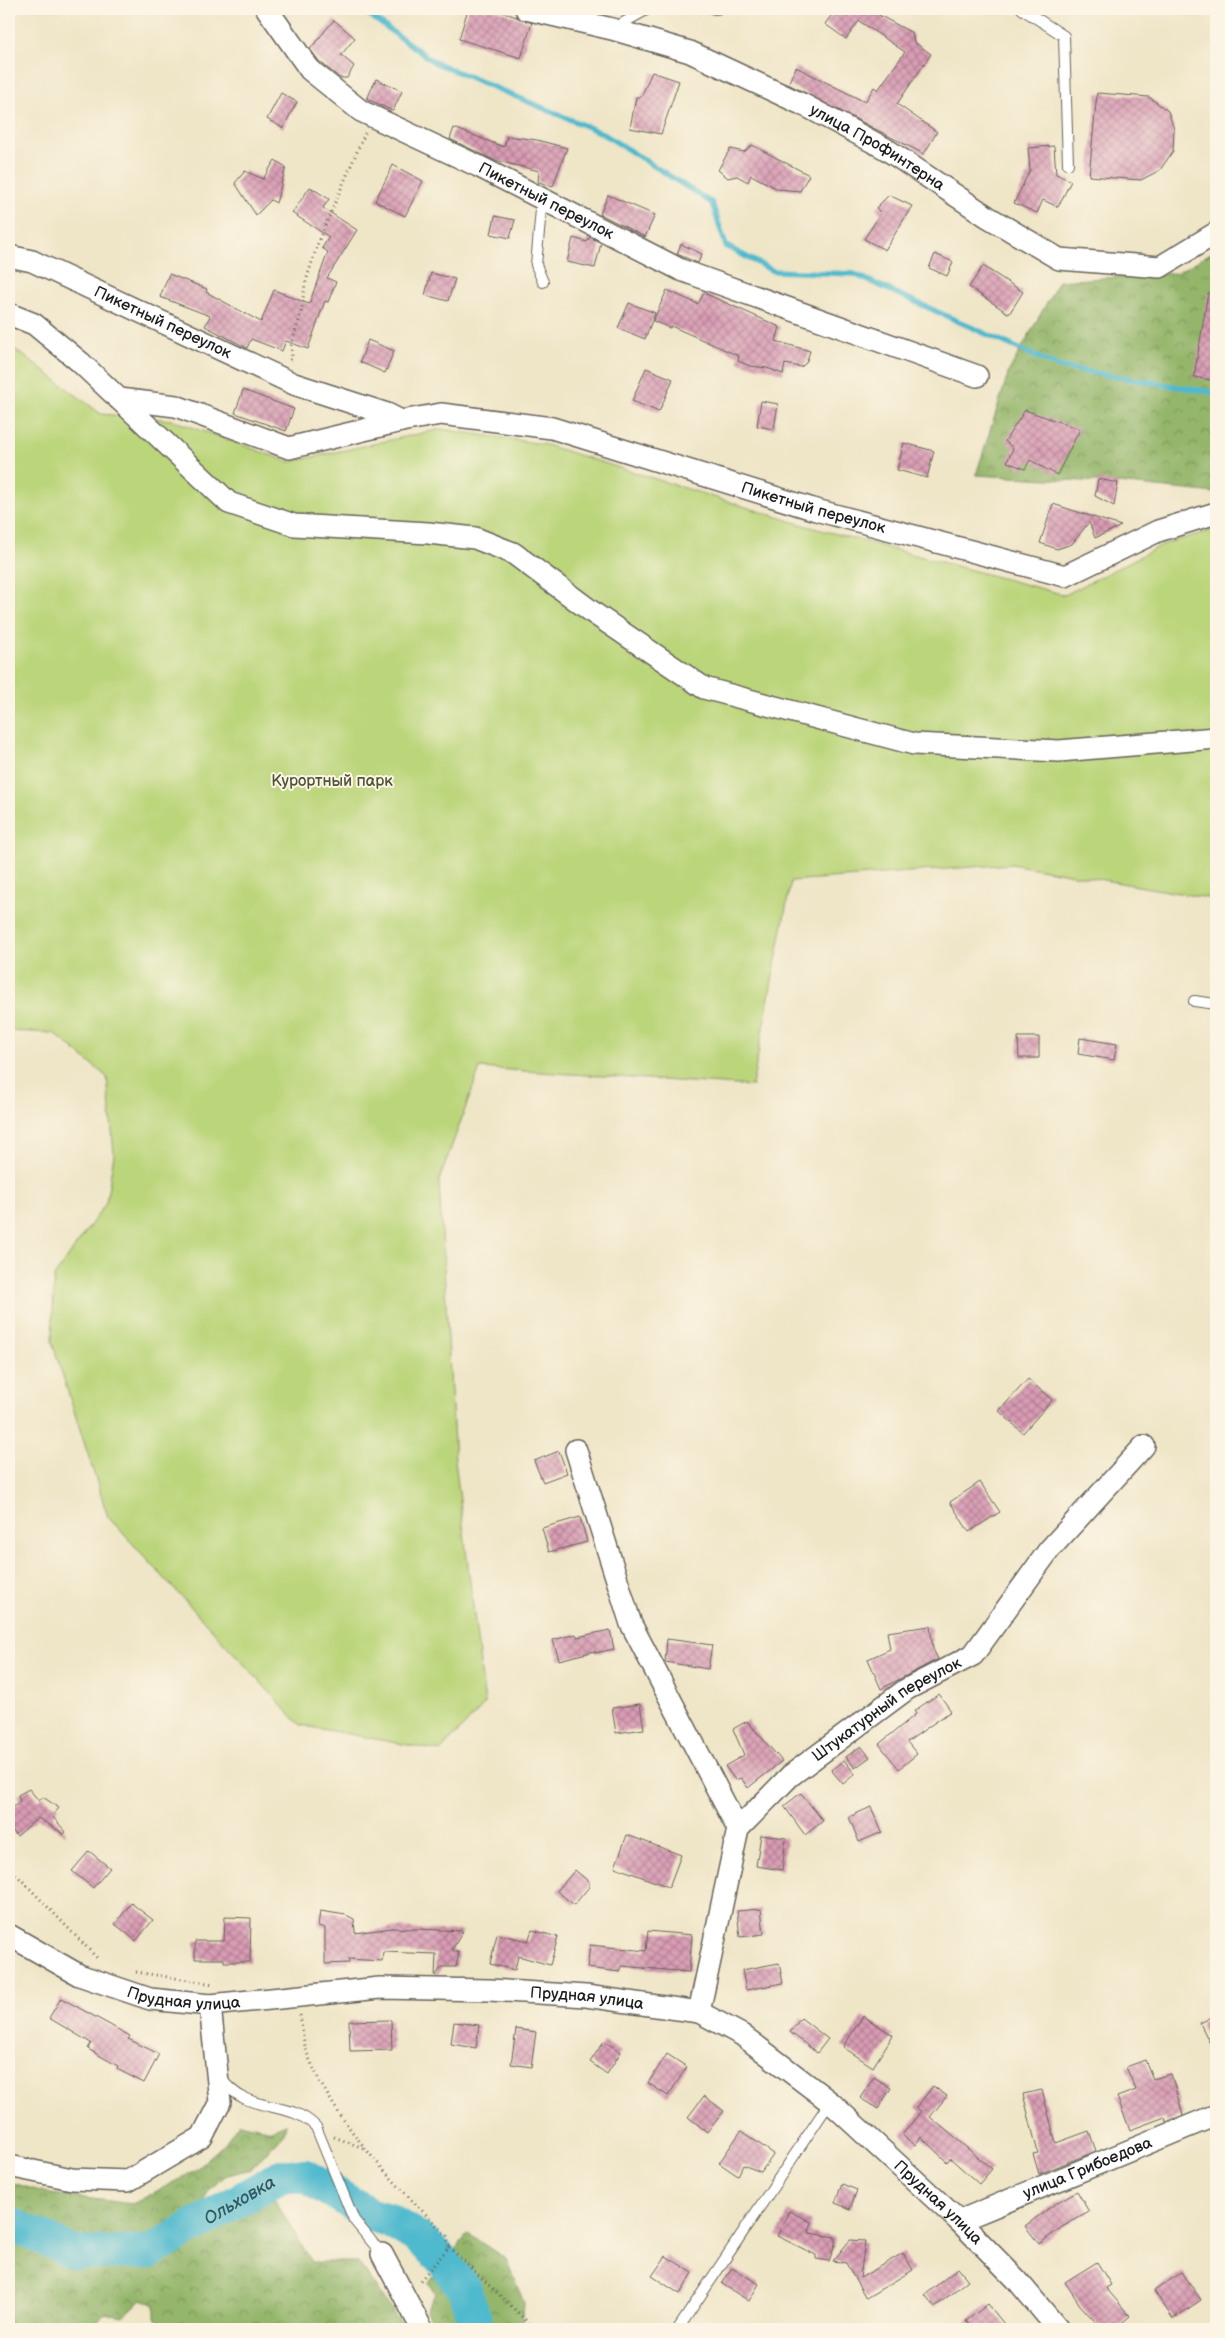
<svg xmlns="http://www.w3.org/2000/svg" width="1225" height="2338" font-family="'Balsamiq Sans',sans-serif">
<style>
.forest{fill:url(#forest-crowns);stroke:#586943}
.park{fill:#bbd57a;stroke:#6c784b}
.lines{fill:none;stroke-linecap:round;stroke-linejoin:round}
.stream{stroke:#50b9cd;stroke-width:5.5}
.river{stroke:#50b9cd;stroke-width:34}
.building{fill:url(#building-cross-hatch)}
.lane-casing{stroke:#666258;stroke-width:12}
.street-casing{stroke:#666258;stroke-width:24}
.path{stroke:#666258;stroke-width:3;stroke-dasharray:1 4;stroke-linecap:butt}
.lane{stroke:#fff;stroke-width:10}
.street{stroke:#fff;stroke-width:21}
.labels{text-anchor:middle;dominant-baseline:central;stroke-width:4;stroke-linejoin:round;paint-order:stroke}
.street-label{font-size:16px;fill:#1c1c1c;stroke:#fcf5e5}
.park-label{font-size:16px;fill:#4c5438;stroke:#fcf5e5}
.water-label{font-size:18px;font-style:italic;fill:#315b63;stroke:#fcf5e5}
</style>
<defs>
<pattern id="forest-crowns" width="20" height="18" patternUnits="userSpaceOnUse" patternTransform="scale(1.25)"><rect width="20" height="18" fill="#94b66a"/><path d="M2 6a3 3 0 1 1 6 0M12 15a3 3 0 1 1 6 0" fill="none" stroke="#789356"/></pattern>
<pattern id="building-cross-hatch" width="8" height="8" patternUnits="userSpaceOnUse" patternTransform="scale(1.25)"><rect width="8" height="8" fill="#d99cb4"/><path d="M0 0l8 8M0 8l8-8" fill="none" stroke="#af7e92"/></pattern>
</defs>
<rect width="100%" height="100%" fill="#fcf5e5"/>
<filter id="ink" filterUnits="userSpaceOnUse"><feTurbulence type="fractalNoise" baseFrequency=".02" numOctaves="2"/><feDisplacementMap in="SourceGraphic" scale="10" xChannelSelector="R" yChannelSelector="G"/><feConvolveMatrix kernelMatrix="1 2 1 2 8 2 1 2 1" color-interpolation-filters="sRGB"/></filter>
<filter id="wash" filterUnits="userSpaceOnUse"><feTurbulence type="fractalNoise" baseFrequency=".0096" numOctaves="4" result="noise"/><feDisplacementMap in="SourceGraphic" scale="20" xChannelSelector="R" yChannelSelector="G"/><feGaussianBlur stdDeviation="1.12" result="paint"/><feColorMatrix in="noise" values="0 0 0 0 0 0 0 0 0 0 0 0 0 0 0 0 0 1.4 0 .05"/><feComposite in="paint" operator="in"/></filter>
<g filter="url(#wash)">
<rect width="100%" height="100%" fill="#efe5c7"/>
<g class="forest">
<polygon points="1216,250 1216,493 1118,483 976,475 1009,371 1059,281 1177,273"/>
<polygon points="239,2123 271,2130 286,2124 284,2133 251,2169 224,2176 208,2192 201,2207 204,2230 227,2221 271,2194 312,2262 358,2262 405,2329 169,2329 155,2318 155,2305 142,2299 123,2317 105,2313 96,2324 98,2329 9,2329 9,2182 51,2194 133,2204 194,2171 224,2144"/>
<polygon points="468,2234 506,2259 524,2303 522,2329 435,2329 426,2310 435,2294 429,2282"/>
</g>
<polygon class="park" points="9,347 12,347 101,414 172,420 290,462 441,429 543,444 810,527 1065,595 1164,544 1216,529 1216,927 1213,899 1011,864 791,881 752,1086 480,1068 439,1181 455,1460 485,1704 440,1751 300,1725 108,1517 52,1342 54,1277 106,1203 114,1154 107,1077 54,1033 9,1031"/>
<g class="lines">
<polyline class="stream" points="361,9 434,62 602,133 712,203 726,246 773,271 854,274 1059,367 1216,393"/>
<path class="river" id="s1" d="M9 2223 75 2253 150 2252 281 2176H305L371 2215 389 2220 417 2237 440 2257 465 2290 478 2329"/>
</g>
<g id="blocks">
<g class="building">
<polygon points="468,9 495,9 532,23 521,58 459,39"/>
<polygon points="836,9 868,9 912,33 914,42 931,54 897,104 937,132 924,154 788,84 796,67 865,102 874,87 878,90 905,52 859,21 846,39 825,24"/>
<polygon points="334,20 355,38 341,55 354,66 347,78 340,78 319,61 310,49"/>
<polygon points="652,72 679,81 661,134 630,128 636,97 641,97"/>
<polygon points="376,79 402,91 393,111 367,99"/>
<polygon points="281,93 297,102 283,128 267,119"/>
<polygon points="1097,93 1149,97 1168,111 1174,129 1173,151 1160,170 1141,180 1089,176"/>
<polygon points="454,128 504,147 507,136 537,140 567,148 553,186 538,182 539,171 494,160 450,139"/>
<polygon points="752,145 809,175 800,191 778,189 751,175 748,182 737,176 728,178 718,170 730,149 744,152"/>
<polygon points="1054,146 1056,174 1071,181 1058,207 1043,200 1037,213 1014,203 1030,170 1028,148"/>
<polygon points="275,160 286,167 276,203 271,200 256,215 235,183 245,171 263,179"/>
<polygon points="393,165 423,181 405,216 375,201"/>
<polygon points="310,187 329,199 323,208 357,230 327,278 336,282 328,302 325,301 308,349 286,341 282,351 251,339 247,348 205,326 210,316 160,297 169,274 207,289 206,292 261,322 274,290 309,304 328,252 322,248 329,237 292,213"/>
<polygon points="608,195 655,215 645,237 600,214"/>
<polygon points="889,195 912,206 885,250 864,239 881,213 876,208"/>
<polygon points="495,216 515,220 510,238 491,234"/>
<polygon points="590,237 601,243 595,268 567,262 573,238 587,242"/>
<polygon points="681,244 702,254 698,263 677,254"/>
<polygon points="935,254 953,262 947,276 929,268"/>
<polygon points="983,266 1023,292 1009,314 969,287"/>
<polygon points="431,273 455,279 448,301 425,295"/>
<polygon points="667,290 698,304 704,293 780,327 776,341 810,351 806,363 801,367 785,364 783,374 767,368 750,366 738,361 739,356 671,326 670,328 653,321"/>
<polygon points="1208,293 1216,294 1216,381 1194,377"/>
<polygon points="629,303 655,313 645,339 618,328"/>
<polygon points="368,340 394,351 385,373 360,362"/>
<polygon points="646,368 673,379 659,412 632,401"/>
<polygon points="243,390 294,409 286,431 235,413"/>
<polygon points="761,401 778,404 774,429 757,426"/>
<polygon points="1025,410 1080,429 1057,475 1030,460 1025,469 1007,462 1013,448 1005,441"/>
<polygon points="904,443 934,451 927,478 897,470"/>
<polygon points="1098,479 1118,483 1114,506 1095,496"/>
<polygon points="1053,504 1121,526 1095,538 1089,522 1072,544 1057,549 1040,543"/>
<polygon points="1018,1037 1039,1037 1039,1058 1019,1058"/>
<polygon points="1080,1038 1117,1044 1114,1060 1078,1054"/>
<polygon points="1028,1379 1052,1400 1023,1433 999,1411"/>
<polygon points="559,1451 567,1473 543,1482 534,1461"/>
<polygon points="980,1482 1000,1512 969,1532 950,1502"/>
<polygon points="580,1517 587,1542 549,1552 542,1528"/>
<polygon points="930,1626 933,1649 938,1659 881,1689 868,1659 890,1649 887,1632"/>
<polygon points="610,1630 614,1649 595,1653 595,1651 559,1660 553,1640 576,1634 577,1637"/>
<polygon points="667,1639 712,1645 708,1669 665,1662"/>
<polygon points="939,1694 951,1711 907,1742 917,1754 899,1769 879,1744 916,1714 914,1711"/>
<polygon points="640,1704 644,1729 616,1733 612,1708"/>
<polygon points="747,1721 782,1761 748,1788 741,1778 735,1780 725,1766 744,1755 733,1729"/>
<polygon points="861,1746 870,1757 855,1768 846,1757"/>
<polygon points="844,1760 855,1774 843,1784 831,1770"/>
<polygon points="29,1789 39,1801 43,1797 59,1808 52,1816 66,1832 64,1834 38,1818 17,1836 9,1827 9,1810 20,1802 18,1795"/>
<polygon points="801,1793 823,1821 805,1835 784,1806"/>
<polygon points="871,1807 882,1832 859,1842 849,1817"/>
<polygon points="627,1835 681,1855 669,1887 615,1867"/>
<polygon points="761,1835 786,1838 782,1870 756,1866"/>
<polygon points="89,1851 110,1868 93,1888 72,1871"/>
<polygon points="575,1870 589,1882 589,1887 574,1905 557,1891"/>
<polygon points="131,1903 153,1920 136,1941 115,1924"/>
<polygon points="761,1909 764,1934 740,1937 737,1911"/>
<polygon points="320,1911 346,1915 354,1919 355,1933 392,1928 463,1931 452,1950 459,1953 456,1967 442,1967 435,1976 436,1954 383,1952 382,1961 348,1959 349,1963 325,1964 325,1928 318,1926"/>
<polygon points="225,1917 251,1918 250,1962 224,1962 224,1959 195,1959 195,1941 224,1941"/>
<polygon points="532,1930 558,1937 550,1965 518,1956 515,1970 490,1964 497,1934 528,1941"/>
<polygon points="648,1931 692,1935 689,1972 621,1966 620,1972 587,1968 590,1945 646,1951"/>
<polygon points="779,1963 783,1983 746,1990 742,1970"/>
<polygon points="61,1998 130,2036 128,2039 159,2054 144,2083 117,2069 118,2066 88,2049 91,2043 49,2018"/>
<polygon points="1216,2015 1216,2056 1200,2023"/>
<polygon points="863,2016 893,2035 873,2067 843,2047"/>
<polygon points="801,2018 828,2039 817,2053 790,2032"/>
<polygon points="391,2020 392,2050 350,2051 349,2021"/>
<polygon points="454,2022 479,2025 476,2048 451,2044"/>
<polygon points="516,2029 536,2032 531,2067 511,2064"/>
<polygon points="604,2041 621,2052 607,2074 590,2062"/>
<polygon points="667,2054 687,2067 668,2096 648,2083"/>
<polygon points="1145,2060 1153,2079 1171,2074 1183,2115 1166,2122 1165,2117 1130,2130 1117,2097 1136,2090 1126,2067"/>
<polygon points="874,2077 891,2088 878,2109 860,2098"/>
<polygon points="933,2086 947,2096 930,2117 992,2169 979,2184 950,2158 947,2162 921,2137 915,2145 902,2135 921,2111 916,2108"/>
<polygon points="1042,2090 1056,2143 1089,2131 1096,2151 1039,2174 1033,2154 1038,2153 1023,2094"/>
<polygon points="704,2096 724,2111 707,2132 688,2117"/>
<polygon points="741,2131 774,2154 761,2172 743,2165 738,2176 719,2163"/>
<polygon points="842,2184 857,2190 850,2209 835,2203"/>
<polygon points="1077,2191 1089,2212 1062,2227 1039,2244 1025,2226 1056,2203"/>
<polygon points="789,2211 811,2222 809,2233 835,2237 835,2244 829,2261 816,2259 816,2255 777,2236"/>
<polygon points="850,2240 865,2241 860,2278 903,2253 913,2270 866,2298 846,2263 833,2261"/>
<polygon points="666,2256 693,2273 680,2294 652,2276"/>
<polygon points="1097,2262 1111,2285 1106,2288 1130,2316 1115,2329 1102,2329 1080,2305 1065,2282"/>
<polygon points="732,2268 759,2284 749,2301 722,2284"/>
<polygon points="958,2268 968,2280 935,2307 925,2295"/>
<polygon points="1182,2272 1201,2300 1173,2319 1154,2291"/>
<polygon points="988,2304 1008,2329 973,2329 966,2321"/>
</g>
</g>
</g>
<g filter="url(#ink)">
<use href="#blocks" fill-opacity="0" stroke="#666258" stroke-width="1"/>
<g class="lines">
<defs>
<g id="lane">
<polyline points="714,9 717,9"/>
<polyline points="1022,9 1064,36 1068,164"/>
<polyline points="614,28 648,9"/>
<polyline points="542,198 536,265 543,282"/>
<polyline points="1194,1001 1216,1004"/>
<path d="M221 2078C247 2116 289 2098 316 2127L354 2220 382 2254"/>
<polyline points="678,2329 830,2102"/>
</g>
<g id="street">
<path id="s2" d="M267 9 310 70 361 111 478 166 681 270 977 376"/>
<path id="s3" d="M526 9 612 29 690 52 806 106 886 149 988 217 1059 259 1160 267 1216 233"/>
<path id="s4" d="M9 256 32 261 294 384 387 414 401 421"/>
<polyline points="9,314 34,324 80,362 229,503 294,525 428,533 475,538 513,553 595,614 704,688 914,744 1059,751 1216,738"/>
<path id="s5" d="M119 399 176 406 289 448 401 421 441 414 552 428 816 510 1065 576 1158 531 1216 513"/>
<polyline points="576,1450 631,1624 738,1829 699,2012"/>
<path id="s6" d="M738 1829 790 1776 907 1689 973 1655 1049 1550 1144 1446"/>
<path id="s7" d="M9 1935 79 1975 150 1999 210 2005 380 1988 490 1990 586 1996 699 2012 742 2035 830 2102 959 2221 1017 2280 1058 2329"/>
<polyline points="9,2166 72,2179 128,2181 202,2137 220,2102 210,2005"/>
<path id="s8" d="M959 2221 1216 2115"/>
<polyline points="382,2254 422,2329"/>
</g>
</defs>
<use href="#lane" class="lane-casing"/>
<use href="#street" class="street-casing"/>
<g class="path">
<polyline points="290,360 292,357 291,346 301,313 305,284 319,240 365,133"/>
<polyline points="9,1867 99,1960"/>
<polyline points="136,1972 214,1984"/>
<path d="M300 2015C302 2027 303 2041 307 2053 336 2126 393 2181 447 2236L449 2247 418 2283"/>
<polyline points="334,2137 366,2149"/>
<polyline points="449,2247 535,2329"/>
</g>
<use href="#lane" class="lane"/>
<use href="#street" class="street"/>
</g>
</g>
<g class="labels">
<g class="street-label">
<text stroke="none"><textPath href="#s3" startOffset="380">улица Профинтерна</textPath></text>
<text stroke="none"><textPath href="#s2" startOffset="346">Пикетный переулок</textPath></text>
<text stroke="none"><textPath href="#s4" startOffset="168">Пикетный переулок</textPath></text>
<text stroke="none"><textPath href="#s5" startOffset="719">Пикетный переулок</textPath></text>
<text stroke="none"><textPath href="#s6" startOffset="192">Штукатурный переулок</textPath></text>
<text stroke="none"><textPath href="#s7" startOffset="189">Прудная улица</textPath></text>
<text stroke="none"><textPath href="#s7" startOffset="594">Прудная улица</textPath></text>
<text stroke="none"><textPath href="#s8" startOffset="139">улица Грибоедова</textPath></text>
<text stroke="none"><textPath href="#s7" startOffset="1014">Прудная улица</textPath></text>
</g>
<g class="park-label">
<text x="332" y="781">Курортный парк</text>
</g>
<g class="water-label">
<text stroke="none"><textPath href="#s1" startOffset="251">Ольховка</textPath></text>
</g>
</g>
<rect width="1225" height="2338" fill="none" stroke="#fcf5e5" stroke-width="30"/>
</svg>
